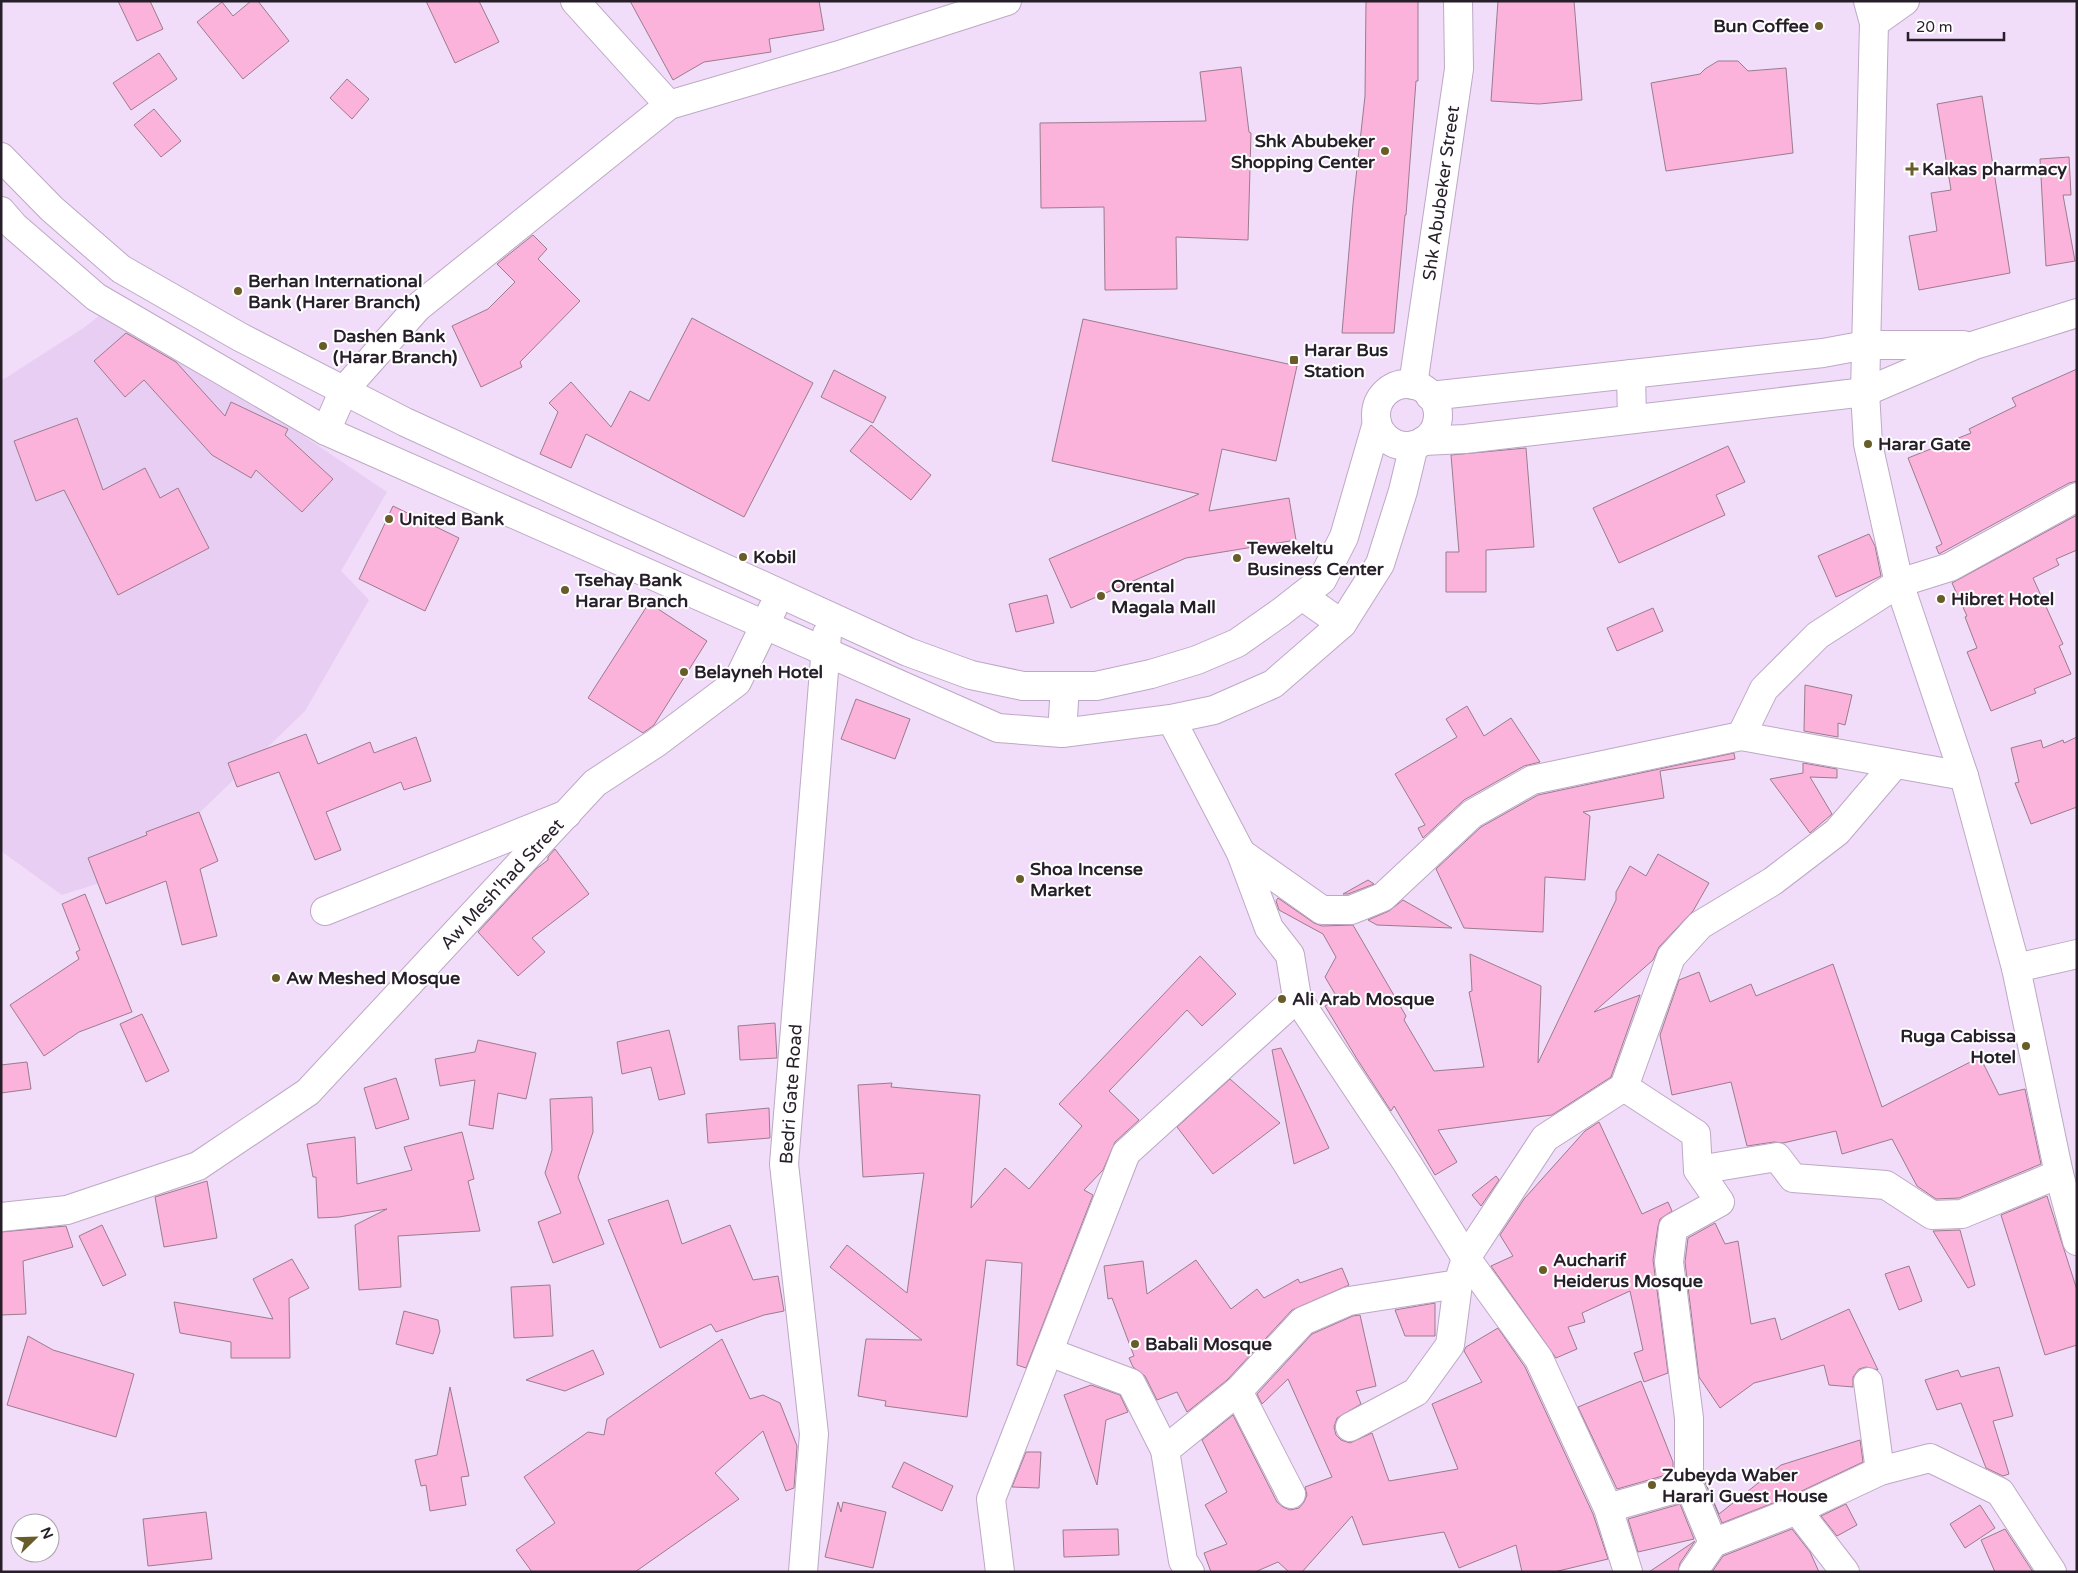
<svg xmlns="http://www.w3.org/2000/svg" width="2078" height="1573" font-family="'Varela Round',sans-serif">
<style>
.built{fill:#e8cef2}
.building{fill:#fbb3dc;stroke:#9b7c8d}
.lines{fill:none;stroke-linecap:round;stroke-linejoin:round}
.minor-casing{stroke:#bda9c5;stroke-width:30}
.tertiary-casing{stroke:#bda9c5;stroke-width:30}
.secondary-casing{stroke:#bda9c5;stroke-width:30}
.minor{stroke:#fff;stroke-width:28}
.tertiary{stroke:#fff;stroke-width:28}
.secondary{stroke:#fff;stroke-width:28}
.poi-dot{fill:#685c29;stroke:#fff;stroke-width:2}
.labels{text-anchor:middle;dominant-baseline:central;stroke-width:4;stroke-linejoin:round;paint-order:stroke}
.poi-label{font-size:18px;font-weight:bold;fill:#261e29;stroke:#fff;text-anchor:start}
.street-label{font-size:18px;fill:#261e29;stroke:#fff}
</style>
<rect width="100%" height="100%" fill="#f1dcf9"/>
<polygon class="built" points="111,307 387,492 341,571 369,600 305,711 140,870 62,895 1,851 1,381 82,329"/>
<g class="building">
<polygon points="118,1 150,1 163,29 137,41"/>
<polygon points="251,1 258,1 289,41 243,79 197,22 222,2 233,16"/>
<polygon points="426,1 479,1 499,42 455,63"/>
<polygon points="630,1 819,1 824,30 769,39 771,52 704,62 673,80"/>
<polygon points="1366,1 1418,1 1418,81 1416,81 1406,215 1405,215 1394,333 1342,333 1353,204 1365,96"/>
<polygon points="1498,1 1574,1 1582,100 1539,104 1491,101"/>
<polygon points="159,53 177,79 131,110 113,83"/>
<polygon points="1718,61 1738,61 1748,71 1786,68 1793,153 1666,171 1651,83 1700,74 1705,69"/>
<polygon points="1241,67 1249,132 1251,133 1248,240 1176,237 1177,289 1105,290 1104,207 1041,208 1040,123 1206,121 1200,72"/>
<polygon points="347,79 369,99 352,119 330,98"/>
<polygon points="1982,96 2010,273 1919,290 1909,236 1937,231 1931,193 1951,190 1937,104"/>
<polygon points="154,109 181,141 161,157 134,125"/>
<polygon points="2069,157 2071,195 2063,195 2075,261 2046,266 2040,159"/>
<polygon points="533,235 547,249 538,259 580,301 520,362 522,367 481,387 452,326 488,309 515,282 497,264"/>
<polygon points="692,318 813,383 744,517 586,434 571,468 540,454 558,412 549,403 571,382 611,427 630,391 649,401"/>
<polygon points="1083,319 1297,366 1276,461 1222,449 1209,511 1289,498 1296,540 1186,558 1071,608 1049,559 1199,494 1052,461"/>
<polygon points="126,333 176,362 225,416 231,402 288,429 285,435 333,479 302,512 256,470 251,478 212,455 144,380 125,397 94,361"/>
<polygon points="2077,369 2077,481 2069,483 1939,554 1936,547 1942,544 1908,458 1971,433 1969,429 2016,406 2012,398"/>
<polygon points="834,370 886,397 873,423 821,397"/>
<polygon points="77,418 103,490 145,468 160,498 178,488 209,548 118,595 64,490 36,501 14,441"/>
<polygon points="871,425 931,475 911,500 850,451"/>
<polygon points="1728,446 1745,482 1716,495 1725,515 1619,563 1593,508"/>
<polygon points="1526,448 1534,547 1486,550 1486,592 1446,592 1446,552 1459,552 1451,455"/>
<polygon points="393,506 459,538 425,611 359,579"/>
<polygon points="2077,515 2077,550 2056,559 2059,565 2033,578 2063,644 2059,646 2071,674 2034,689 2036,693 1991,711 1967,652 1977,648 1965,617 1967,616 1952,583"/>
<polygon points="1869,534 1875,546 1881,576 1836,597 1818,556"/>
<polygon points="1047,595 1054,623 1016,632 1009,604"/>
<polygon points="649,603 707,641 654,725 643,733 588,698"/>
<polygon points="1653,608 1663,631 1617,651 1607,628"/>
<polygon points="1805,685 1852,695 1845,725 1838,723 1838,737 1804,731"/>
<polygon points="856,699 910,719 895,759 841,739"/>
<polygon points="1467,706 1484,736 1511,718 1540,762 1524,766 1464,800 1423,838 1418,828 1425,825 1395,774 1457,737 1446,719"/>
<polygon points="306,734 318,764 370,742 374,753 416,737 431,781 404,790 401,782 326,812 341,850 315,860 279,772 237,787 228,763"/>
<polygon points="2077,737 2077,807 2031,824 2015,783 2019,782 2011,748 2041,740 2043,748 2063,740 2064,743"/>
<polygon points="1734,753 1735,759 1660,771 1664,798 1583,812 1590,816 1585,880 1545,877 1543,932 1464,928 1436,869 1481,827 1538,795"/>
<polygon points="1803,763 1837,769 1837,778 1810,777 1832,814 1810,833 1770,779 1803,773"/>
<polygon points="199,812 218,861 200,869 217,936 182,945 166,881 106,904 88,858 147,835 146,832"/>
<polygon points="555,849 589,894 532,938 545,952 518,976 478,932 536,869 548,860 548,857"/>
<polygon points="1658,854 1709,883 1693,911 1659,947 1653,960 1594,1012 1640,995 1611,1077 1552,1115 1438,1130 1457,1162 1435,1175 1394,1106 1391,1111 1357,1059 1325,1006 1338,999 1325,977 1336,957 1323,934 1279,910 1276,901 1278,898 1314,923 1322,926 1353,925 1406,1016 1404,1020 1434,1071 1484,1067 1469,992 1472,991 1470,954 1541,986 1538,1063 1616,900 1616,892 1630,866 1646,876"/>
<polygon points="1368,880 1374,884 1348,894 1343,894"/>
<polygon points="85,894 132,1012 79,1032 44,1056 10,1005 79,959 76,952 80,950 62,904"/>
<polygon points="1403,900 1452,928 1377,925 1368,920 1389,911"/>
<polygon points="1200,956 1236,994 1202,1026 1187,1010 1109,1091 1139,1120 1115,1142 1103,1170 1084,1190 1093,1195 1026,1368 1017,1365 1022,1263 986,1260 967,1417 885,1406 886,1401 858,1396 866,1339 922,1340 830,1267 847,1245 907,1293 924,1173 863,1177 858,1085 892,1083 891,1087 980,1095 971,1208 1005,1168 1029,1189 1082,1126 1059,1104"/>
<polygon points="1833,964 1882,1107 1980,1057 1999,1095 2025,1089 2041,1164 1959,1198 1936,1199 1917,1186 1892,1139 1842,1154 1836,1131 1783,1143 1774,1142 1747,1146 1731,1082 1672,1095 1660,1035 1679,980 1699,972 1710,1002 1751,984 1756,996"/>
<polygon points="142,1014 169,1071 146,1082 120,1024"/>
<polygon points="775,1023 777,1058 740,1060 738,1026"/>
<polygon points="669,1030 685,1094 659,1100 651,1067 622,1074 617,1042"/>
<polygon points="478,1040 536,1053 526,1099 498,1093 493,1129 469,1125 475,1080 440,1086 435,1059 475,1052"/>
<polygon points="1281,1048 1329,1148 1294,1164 1272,1050"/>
<polygon points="27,1062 31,1089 1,1093 1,1065"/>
<polygon points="396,1078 409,1119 376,1129 364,1088"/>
<polygon points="1230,1079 1280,1123 1213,1174 1177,1127"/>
<polygon points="592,1097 593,1132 578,1177 604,1244 553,1263 538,1222 561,1213 545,1173 552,1150 550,1099"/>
<polygon points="769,1108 770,1138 708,1143 706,1114"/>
<polygon points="1599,1122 1642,1214 1668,1202 1672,1211 1660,1219 1658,1226 1653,1260 1668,1373 1644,1382 1634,1353 1643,1350 1630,1291 1582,1313 1585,1322 1568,1327 1577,1349 1556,1358 1491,1266 1513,1256 1500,1235 1524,1199 1585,1131"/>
<polygon points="462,1132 474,1179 468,1181 480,1231 398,1236 401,1287 359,1290 355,1225 387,1209 339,1217 318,1218 316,1177 313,1177 307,1144 355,1137 357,1184 412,1170 404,1147"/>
<polygon points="1496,1176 1499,1180 1481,1206 1472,1195"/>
<polygon points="207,1181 217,1238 164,1247 155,1197"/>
<polygon points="2047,1196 2077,1290 2077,1345 2045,1355 2001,1215"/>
<polygon points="668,1200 682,1244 730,1225 753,1280 778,1276 784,1311 764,1315 716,1332 711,1324 660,1348 608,1220"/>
<polygon points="1715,1223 1725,1244 1738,1241 1751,1324 1775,1318 1781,1340 1849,1309 1878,1370 1866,1367 1859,1369 1853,1377 1853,1387 1829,1385 1824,1365 1754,1383 1720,1408 1699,1377 1685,1262 1688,1238"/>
<polygon points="102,1225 126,1275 103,1286 79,1236"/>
<polygon points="66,1226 73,1247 23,1261 26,1314 1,1315 1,1232"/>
<polygon points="1960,1230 1975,1285 1968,1288 1933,1231"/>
<polygon points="292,1259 309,1288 289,1298 290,1358 231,1358 231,1342 180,1333 174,1302 273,1319 253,1279"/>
<polygon points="1196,1260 1231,1309 1257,1289 1264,1298 1298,1279 1300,1283 1342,1268 1349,1285 1292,1310 1227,1380 1187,1412 1177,1392 1157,1400 1145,1376 1133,1367 1129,1358 1134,1356 1112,1298 1108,1299 1104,1266 1143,1261 1147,1294"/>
<polygon points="1909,1266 1922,1301 1899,1310 1885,1274"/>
<polygon points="550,1285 553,1336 514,1338 511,1287"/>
<polygon points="1435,1303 1435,1336 1405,1336 1395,1310"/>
<polygon points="404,1311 438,1320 440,1331 433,1354 396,1344"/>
<polygon points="1360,1315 1376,1386 1356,1391 1361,1404 1337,1418 1334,1427 1336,1435 1341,1440 1350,1443 1372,1433 1389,1481 1458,1469 1432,1404 1482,1382 1464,1351 1466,1347 1498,1328 1525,1367 1593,1514 1608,1559 1554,1572 1522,1572 1516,1545 1459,1568 1444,1532 1363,1545 1352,1516 1302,1572 1289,1572 1278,1562 1255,1572 1211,1572 1204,1553 1227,1544 1205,1505 1227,1492 1202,1440 1233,1415 1277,1502 1283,1507 1290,1510 1299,1508 1304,1502 1307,1495 1305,1487 1332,1477 1288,1379 1262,1404 1257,1394 1312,1334 1353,1316"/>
<polygon points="28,1336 53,1350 134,1374 116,1437 7,1405"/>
<polygon points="722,1339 750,1399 763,1395 780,1403 797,1446 794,1488 786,1491 763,1431 715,1473 739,1499 635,1572 532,1572 516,1550 555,1523 524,1477 588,1432 604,1435 607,1419"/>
<polygon points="593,1350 604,1374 565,1391 526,1380"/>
<polygon points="1999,1367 2013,1416 1993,1421 2009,1474 2003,1476 1986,1468 1961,1403 1937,1410 1925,1380 1958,1370 1961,1377"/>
<polygon points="1641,1381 1673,1462 1673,1473 1617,1489 1578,1407"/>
<polygon points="1091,1385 1120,1395 1128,1412 1106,1420 1097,1485 1064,1395"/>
<polygon points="450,1387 469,1476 461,1477 466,1505 430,1511 426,1485 421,1486 415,1460 437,1455"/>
<polygon points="1860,1440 1863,1462 1791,1496 1722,1523 1705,1482 1719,1514 1781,1465"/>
<polygon points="1026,1452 1041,1452 1039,1488 1012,1487"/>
<polygon points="904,1462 953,1486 942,1511 892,1487"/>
<polygon points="838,1502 841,1512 843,1502 886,1512 873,1568 825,1557"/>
<polygon points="1680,1504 1694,1539 1638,1552 1628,1519"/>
<polygon points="1846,1504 1857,1525 1837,1536 1821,1516"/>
<polygon points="1980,1505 1995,1528 1965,1548 1950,1524"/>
<polygon points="206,1512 212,1559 148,1566 143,1519"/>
<polygon points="1118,1529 1119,1555 1064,1557 1063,1530"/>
<polygon points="1792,1529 1810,1552 1819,1572 1712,1572 1723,1556"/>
<polygon points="2005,1529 2033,1572 1995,1572 1981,1540"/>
<polygon points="1695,1541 1680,1563 1678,1572 1649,1572"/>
</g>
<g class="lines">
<defs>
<g id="minor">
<polyline points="575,1 669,105"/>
<polyline points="326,431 344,390 418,307 669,105 836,56 1007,1"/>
<polyline points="1171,719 1241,853 1269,928 1290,955 1297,998 1407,1163 1466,1258 1539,1359 1608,1508 1628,1572"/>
<polyline points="1741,736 1764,689 1818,635 1899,583 1950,567 2077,497"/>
<polyline points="1241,853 1322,910 1351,910 1383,897 1472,814 1532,780 1741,736 1964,776"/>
<polyline points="325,911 567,814"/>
<polyline points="2016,968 2077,954"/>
<polyline points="1624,1087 1696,1134 1698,1170"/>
<polyline points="1049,1352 1131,1383 1165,1450"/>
<polyline points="1868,1382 1880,1471"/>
<polyline points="1238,1391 1291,1494"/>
<polyline points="1350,1427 1416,1392 1450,1345 1458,1284"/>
<polyline points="1689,1485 1713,1543"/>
<polyline points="1608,1508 1689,1485 1689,1418 1669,1262 1673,1228 1720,1202 1698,1170 1777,1157 1793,1178 1886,1185 1932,1215 1962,1214 2059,1174"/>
<polyline points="1797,1510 1845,1572"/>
<polyline points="1000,1572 991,1499 1126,1153 1297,998"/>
<polyline points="1190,1572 1183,1561 1165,1450 1238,1391 1303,1321 1349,1301 1458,1284 1466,1258 1545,1138 1624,1087 1671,957 1700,925 1773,881 1837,832 1895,764"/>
<polyline points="1693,1572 1713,1543 1797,1510 1880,1471 1930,1458 2000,1492 2052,1572"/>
</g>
<g id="tertiary">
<polyline points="1,157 52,209 121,269 240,337 405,422 908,652 971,675 1023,686 1096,686 1151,674 1197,660 1237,643 1281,612 1322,580 1344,537 1377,423"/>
<polyline points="1,211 14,226 96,297 326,431 998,728 1062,733 1171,719 1214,710 1273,684 1342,624 1380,564 1403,491 1414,445"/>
<polyline points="1631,374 1632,419"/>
<circle cx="1407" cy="415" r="31"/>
<polyline points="1413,385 1459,69 1458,1"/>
<polyline points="1430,396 1823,353 1866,345 1963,345"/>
<polyline points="1423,441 1465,439 1865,392 1975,345 2077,313"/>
<polyline points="1302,596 1342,624"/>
<polyline points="1062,733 1065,686"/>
<polyline points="1,1217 67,1210 198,1166 308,1092 595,783 656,743 737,682 773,608"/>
<polyline points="803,1572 814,1434 784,1164 827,634"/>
</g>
<g id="secondary">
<polyline points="1868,1 1874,23 1865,392 1868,444 1899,583 1964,776 2016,968 2059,1174 2077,1241"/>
<polyline points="1874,23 1905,1"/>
</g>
</defs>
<use href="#minor" class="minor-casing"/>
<use href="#tertiary" class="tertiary-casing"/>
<use href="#secondary" class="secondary-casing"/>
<use href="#minor" class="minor"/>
<use href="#tertiary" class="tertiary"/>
<use href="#secondary" class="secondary"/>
</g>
<g class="poi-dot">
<circle cx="1819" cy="26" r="5"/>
<circle cx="1385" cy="151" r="5"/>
<path d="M1909.5 161.5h5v5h5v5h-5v5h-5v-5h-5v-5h5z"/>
<circle cx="238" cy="291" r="5"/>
<circle cx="323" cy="346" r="5"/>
<rect x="1289" y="355" width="10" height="10" rx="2.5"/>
<circle cx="1868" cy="444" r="5"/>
<circle cx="389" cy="519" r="5"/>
<circle cx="743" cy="557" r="5"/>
<circle cx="1237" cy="558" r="5"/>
<circle cx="565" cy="590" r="5"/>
<circle cx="1101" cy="596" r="5"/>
<circle cx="1941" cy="599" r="5"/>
<circle cx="684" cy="672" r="5"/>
<circle cx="1020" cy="879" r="5"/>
<circle cx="276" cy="978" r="5"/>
<circle cx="1282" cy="999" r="5"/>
<circle cx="2026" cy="1046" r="5"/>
<circle cx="1543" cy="1270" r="5"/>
<circle cx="1135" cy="1344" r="5"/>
<circle cx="1652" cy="1485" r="5"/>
</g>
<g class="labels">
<g class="poi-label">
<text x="1809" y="26" text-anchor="end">Bun Coffee</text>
<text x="1375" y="141" text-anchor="end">Shk Abubeker<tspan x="1375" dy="21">Shopping Center</tspan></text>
<text x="1922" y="169">Kalkas pharmacy</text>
<text x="248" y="281">Berhan International<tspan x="248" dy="21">Bank (Harer Branch)</tspan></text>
<text x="333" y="336">Dashen Bank<tspan x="333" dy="21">(Harar Branch)</tspan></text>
<text x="1304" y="350">Harar Bus<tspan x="1304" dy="21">Station</tspan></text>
<text x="1878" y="444">Harar Gate</text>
<text x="399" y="519">United Bank</text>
<text x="1247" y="548">Tewekeltu<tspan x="1247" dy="21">Business Center</tspan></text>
<text x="753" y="557">Kobil</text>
<text x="575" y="580">Tsehay Bank<tspan x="575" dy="21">Harar Branch</tspan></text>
<text x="1111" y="586">Orental<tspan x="1111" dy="21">Magala Mall</tspan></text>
<text x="1951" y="599">Hibret Hotel</text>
<text x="694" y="672">Belayneh Hotel</text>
<text x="1030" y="869">Shoa Incense<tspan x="1030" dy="21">Market</tspan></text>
<text x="286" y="978">Aw Meshed Mosque</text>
<text x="1292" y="999">Ali Arab Mosque</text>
<text x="2016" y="1036" text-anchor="end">Ruga Cabissa<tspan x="2016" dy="21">Hotel</tspan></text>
<text x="1553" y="1260">Aucharif<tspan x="1553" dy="21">Heiderus Mosque</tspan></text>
<text x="1145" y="1344">Babali Mosque</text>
<text x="1662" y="1475">Zubeyda Waber<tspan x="1662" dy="21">Harari Guest House</tspan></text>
</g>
<g class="street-label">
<text transform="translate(1441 193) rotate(-82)">Shk Abubeker Street</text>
<text transform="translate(502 884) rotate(-47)">Aw Mesh'had Street</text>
<text transform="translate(791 1094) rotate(-86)">Bedri Gate Road</text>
</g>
</g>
<rect width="2078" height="1573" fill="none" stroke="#261e29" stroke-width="5"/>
<g transform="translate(35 1538) rotate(67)"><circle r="24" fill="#ffffff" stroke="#a8a5a9"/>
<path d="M0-4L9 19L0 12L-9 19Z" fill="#685c29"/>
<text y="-8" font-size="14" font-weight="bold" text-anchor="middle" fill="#261e29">N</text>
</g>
<path d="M1908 32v8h96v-8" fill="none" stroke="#261e29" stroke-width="2.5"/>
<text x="1916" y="32" font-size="15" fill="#261e29" stroke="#ffffff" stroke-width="4" paint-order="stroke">20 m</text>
</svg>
